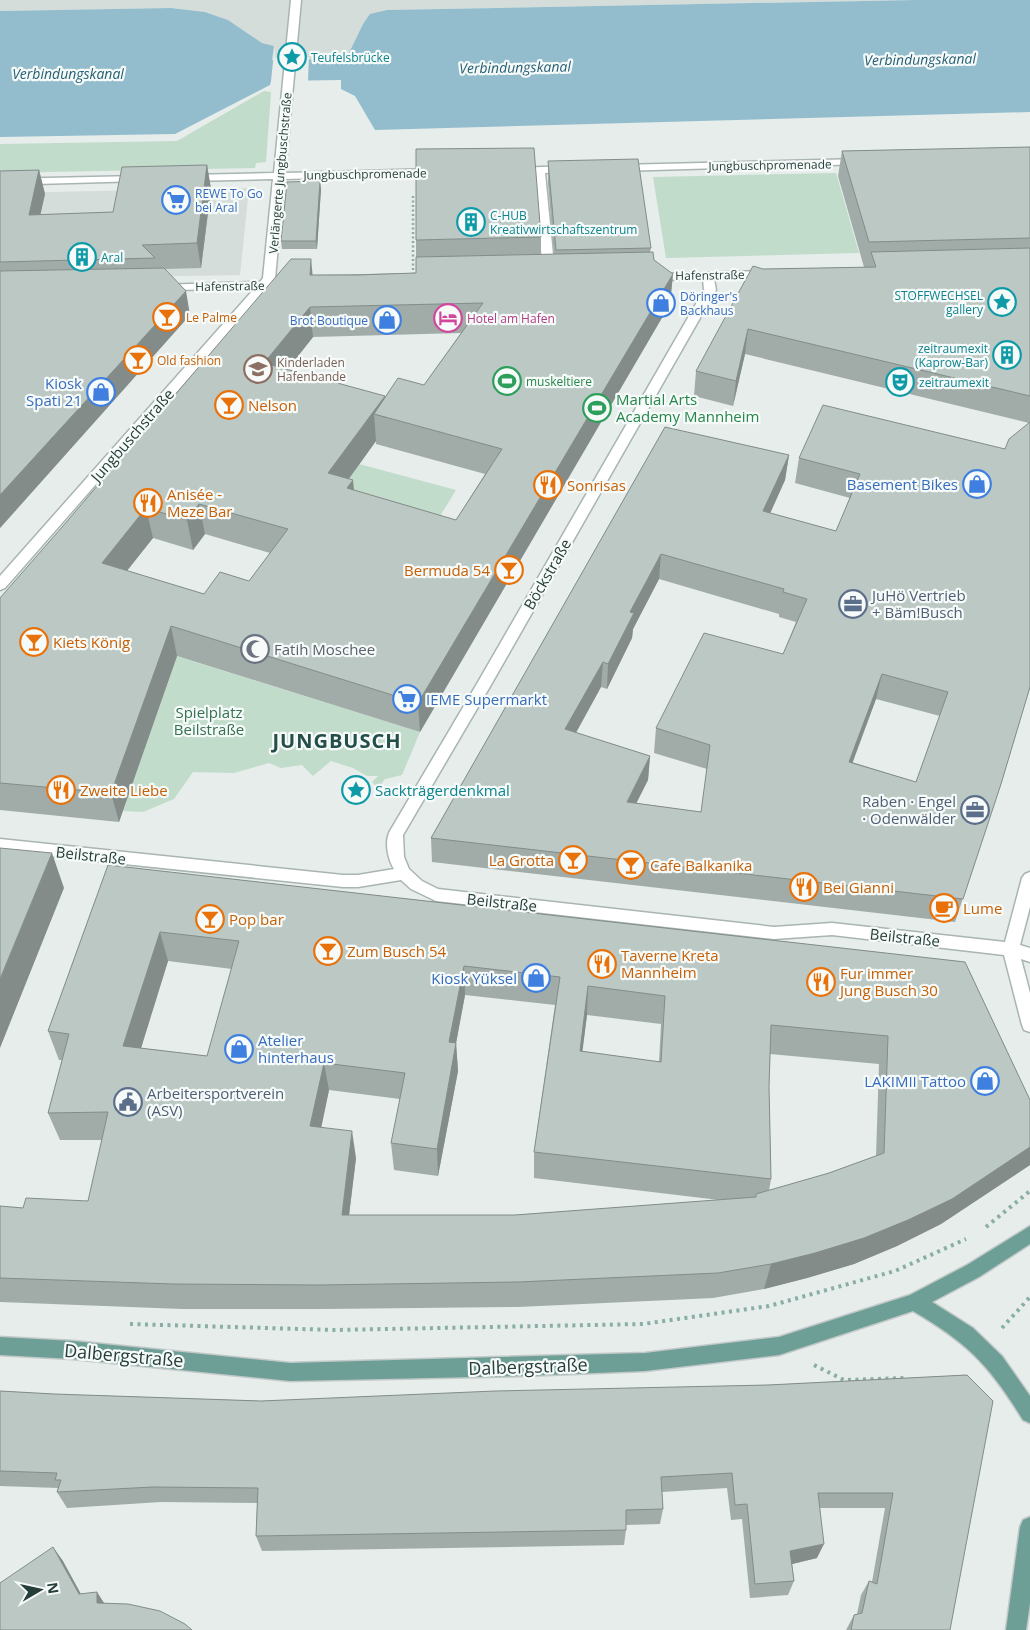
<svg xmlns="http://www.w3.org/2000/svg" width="1030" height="1630" font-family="'Open Sans',sans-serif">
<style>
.built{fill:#d4ddda}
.green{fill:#c1dccb}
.water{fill:#93bdcd}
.pier{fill:#e6edeb}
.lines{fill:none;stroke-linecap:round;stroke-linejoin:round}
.minor-casing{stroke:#a9b5b2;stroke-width:3}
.major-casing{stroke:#c2c9c8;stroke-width:3}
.path-far1{stroke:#89aea6;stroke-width:2.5;stroke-dasharray:2 2.5;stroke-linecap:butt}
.path{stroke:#89aea6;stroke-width:4;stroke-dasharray:3 4.5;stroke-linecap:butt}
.minor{fill:#fff;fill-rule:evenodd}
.major{fill:#6e9f97;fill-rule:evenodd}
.wall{fill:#a1aca9;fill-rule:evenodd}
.shaded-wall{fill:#838c89}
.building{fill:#bbc8c4;stroke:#838c89;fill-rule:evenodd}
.labels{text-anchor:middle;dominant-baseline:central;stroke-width:4.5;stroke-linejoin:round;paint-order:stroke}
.far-culture-label{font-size:12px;fill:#0d838f;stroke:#f6faf8;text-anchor:start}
.far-street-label{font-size:12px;fill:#263e3a;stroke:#f6faf8}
.far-shop-label{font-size:12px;fill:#366cbe;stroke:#f6faf8;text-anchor:start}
.far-food-label{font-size:12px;fill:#c56008;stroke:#f6faf8;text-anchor:start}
.far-hotel-label{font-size:12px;fill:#b23c85;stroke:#f6faf8;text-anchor:start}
.far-education-label{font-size:12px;fill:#785e54;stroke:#f6faf8;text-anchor:start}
.far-leisure-label{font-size:12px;fill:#27864d;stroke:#f6faf8;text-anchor:start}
.far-water-label{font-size:14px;font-style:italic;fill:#255f75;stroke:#f6faf8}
.shop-label{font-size:15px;fill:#366cbe;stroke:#f6faf8;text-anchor:end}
.leisure-label{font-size:15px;fill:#27864d;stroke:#f6faf8;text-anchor:start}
.food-label{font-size:15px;fill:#c56008;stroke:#f6faf8;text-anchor:start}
.street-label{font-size:15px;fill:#263e3a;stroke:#f6faf8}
.service-label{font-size:15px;fill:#4e5e75;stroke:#f6faf8;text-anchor:start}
.worship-label{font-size:15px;fill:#5b616d;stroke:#f6faf8;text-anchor:start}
.park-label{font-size:15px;fill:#347152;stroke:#f6faf8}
.culture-label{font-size:15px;fill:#0d838f;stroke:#f6faf8;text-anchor:start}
.near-street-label{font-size:18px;fill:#263e3a;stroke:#f6faf8}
.district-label{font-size:20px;font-weight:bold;letter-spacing:1px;fill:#234e49;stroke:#f6faf8}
</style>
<rect width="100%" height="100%" fill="#e6edeb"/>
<g class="built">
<polygon points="0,0 915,0 387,10 363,24 346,59 272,60 274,46 262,43 228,20 205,12 171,8 0,11"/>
<polygon points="249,188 240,275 0,279 0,193"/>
</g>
<g class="green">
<polygon points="264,91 271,92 266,162 256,163 255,168 0,173 0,144 177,141"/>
<polygon points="836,173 859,253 666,258 653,177"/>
<polygon points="359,464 456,490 440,516 331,503"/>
<polygon points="176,656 420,732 402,775 385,779 378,788 372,782 378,776 367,776 353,768 331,761 313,776 302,765 281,768 269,763 234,773 193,772 174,799 143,812 123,811"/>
</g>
<polygon class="water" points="915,0 1030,0 1030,112 375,130 355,96 341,89 341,80 271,81 270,85 175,134 0,137 0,11 171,8 205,12 228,20 262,43 274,46 272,60 346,59 363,24 370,14 387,10"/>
<polygon class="pier" points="275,43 275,58 309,57 308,81 288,83 271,81"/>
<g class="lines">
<defs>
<g id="minor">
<polygon points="291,0 301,0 285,173 436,169 441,172 436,175 284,179 275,279 273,282 292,283 294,285 292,287 267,289 5,588 0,590 0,576 254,289 161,290 155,287 157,285 260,282 263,278 273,179 189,181 184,178 189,175 274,173"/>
<polygon points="861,159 865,160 866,162 865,164 619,171 614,168 619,165"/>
<polygon points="568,166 573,169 572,171 545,173 555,275 549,278 543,275 535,173 516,174 511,171 516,168"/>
<polygon points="138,176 143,179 142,181 0,185 0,179"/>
<path d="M768 271 774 274 772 276 714 279 716 290 488 690 403 835 404 857 409 869 422 881 438 889 774 927 832 923 1005 942 1022 878 1025 874 1030 872V907L1020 945 1030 948V962L1021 959 1030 993V1032L1024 1030 1022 1025 1004 955 832 935 774 939 436 901 411 889 401 880 358 887H343L0 851V839L343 875H358L394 869C388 859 384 842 390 831L478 682 704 290 703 279 654 280 648 277 654 274Z"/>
</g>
<g id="major">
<path d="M1030 1226V1244L979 1277 932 1302 973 1328 1002 1356 1030 1396V1423L1023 1420C989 1365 969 1344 913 1311L779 1355 645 1371 521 1376 290 1381 73 1359 0 1355V1337L73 1341 290 1363 645 1353 779 1337 910 1295 967 1265Z"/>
<polygon points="1030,1517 1030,1603 1026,1630 1006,1630 1020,1527 1023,1520"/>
</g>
</defs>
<use href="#minor" class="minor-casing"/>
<use href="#major" class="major-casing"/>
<polyline class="path-far1" points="413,196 413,277"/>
<g class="path">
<polyline points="986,1227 1030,1191"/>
<polyline points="130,1324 335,1330 643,1324 769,1306 895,1271 966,1239"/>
<polyline points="1002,1328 1030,1297"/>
<polyline points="814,1365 844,1380 907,1378"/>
</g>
<use href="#minor" class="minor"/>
<use href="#major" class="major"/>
</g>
<g class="wall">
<path d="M1030 147V687L1001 784 955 922 432 862 431 838 665 427 789 455 785 480 770 513 836 531 850 498 795 483 799 458 1005 449 1029 423 745 354 733 406 694 396 696 371 763 269 869 267H864L838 176 842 151ZM659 579 779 614V617L796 622 783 654 656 728 654 753 707 769 701 812 636 803 648 780 650 756 576 733 601 687 607 689 632 638 633 629ZM876 699 940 716 916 782 852 762Z"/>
<path d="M548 161 651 248 650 252 654 260 673 274 670 304 420 732 177 656 119 822 0 810V598L313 275 416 273V240L541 237V254H554L548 184ZM461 333 424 385 385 398 287 370 313 337ZM376 441V444L485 474 456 520 354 490 349 479ZM205 534 270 553 249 581 204 594 127 571 153 538 193 550Z"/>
<polygon points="207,165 211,189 201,268 165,269 190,315 0,528 0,171 39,170 45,194 40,215 113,212"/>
<polygon points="321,189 317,249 282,249 281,241"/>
<path d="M108 865 965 962 1030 1100V1165L941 1224 897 1246 854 1264 807 1278 764 1289 713 1298 518 1307 324 1309H182L0 1302V1206L23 1208 88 1201 102 1140H60L48 1113 62 1060H59L48 1031ZM168 961 232 969 207 1056 141 1048ZM465 995 555 1005 534 1152V1178L719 1200 515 1215H349L356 1158 321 1127 329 1090 400 1099 391 1143 394 1170 438 1176 458 1071 456 1043ZM587 1015 661 1024 659 1062 582 1051ZM770 1054 879 1064 876 1156 829 1173 769 1191 771 1179 769 1086Z"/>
<polygon points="967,1375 950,1630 846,1630 854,1615 857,1614 861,1595 869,1581 872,1582 885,1508 820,1508 817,1558 792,1564 794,1581 788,1595 750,1598 742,1519 731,1520 727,1488 662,1492 663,1509 660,1524 626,1525 626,1530 624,1545 262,1551 256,1536 257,1503 161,1502 67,1508 57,1492 58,1488 0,1486 0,1391 54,1394 261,1401 768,1385"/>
</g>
<g class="shaded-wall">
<polygon points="207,165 211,189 201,268 197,243"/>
<polygon points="39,170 45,194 35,239 29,215"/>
<polygon points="320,181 321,189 317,249 316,241"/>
<polygon points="311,259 314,289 310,275"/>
<polygon points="673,274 670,304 420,732 418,703"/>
<polygon points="186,291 190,315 0,528 0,495"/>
<polygon points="310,307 313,337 269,393 264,363"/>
<polygon points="748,329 745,354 733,406 736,381"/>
<polygon points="385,396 386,418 374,414 376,441 331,503 328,473"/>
<polygon points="789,455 785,480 760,536 763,511"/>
<polygon points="353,480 356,510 347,488"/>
<polygon points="199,504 205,534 193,550 187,520"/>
<polygon points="146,508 153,538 109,593 102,563"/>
<polygon points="661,554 659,579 633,629 632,638 607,689 608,664 630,612"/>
<polygon points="171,626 177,656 119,822 111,793"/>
<polygon points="603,662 601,687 564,754 565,729"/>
<polygon points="882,674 876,699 844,786 849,762"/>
<polygon points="650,756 648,780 625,826 627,802"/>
<polygon points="52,853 64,888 0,1048 0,979"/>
<polygon points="160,932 168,961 133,1074 123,1046"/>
<polygon points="464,966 465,995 451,1070 449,1042"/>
<polygon points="588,986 587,1015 579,1079 580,1051"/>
<polygon points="456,1043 458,1071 438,1176 437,1149"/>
<polygon points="324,1063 329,1090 316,1153 310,1126"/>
<polygon points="352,1131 356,1158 346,1240 342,1215"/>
<polygon points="1030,1147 1030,1165 941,1224 897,1246 854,1264 807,1278 764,1289 771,1264"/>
<polygon points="824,1544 817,1558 784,1566 790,1551"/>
<polygon points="53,1547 63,1561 88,1607 79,1594"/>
<polygon points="97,1592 106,1606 97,1603"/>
</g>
<g class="building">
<polygon points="1030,147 1030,238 869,242 842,151"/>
<polygon points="534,148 541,237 416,240 416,149"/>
<polygon points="638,159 651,248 556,250 548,161"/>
<polygon points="207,165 197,243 142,245 155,258 0,262 0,171 39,170 29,215 113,212 122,167"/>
<polygon points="320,181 316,241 281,241 287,182"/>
<polygon points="1030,248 1030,396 748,329 736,381 696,371 753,266 763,269 876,267 871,252"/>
<path d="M653 252 654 260 673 274 418 703 171 626 111 793 0 783V598L63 526 291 259H311L310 275H357L416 273V257ZM483 303 424 385 398 378 374 414 502 449 456 520 347 488 353 480 328 473 385 396 264 363 310 307ZM199 504 288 529 249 581 220 572 204 594 102 563 146 508 187 520Z"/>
<polygon points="164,268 186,291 0,495 0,271"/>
<path d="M823 405 1005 449 1009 439 1030 422V687L1001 784 963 899 431 838 665 427 789 455 763 511 836 531 860 474 799 458ZM661 554 784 589 783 592 807 599 783 654 704 633 656 728 710 745 701 812 627 802 650 756 565 729 603 662 608 664 634 613 630 612ZM882 674 948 692 916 782 849 762Z"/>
<polygon points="0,848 52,853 0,979"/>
<path d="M108 865 965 962 1030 1100V1147L952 1199 908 1220 864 1238 815 1253 771 1264 718 1273 518 1282 319 1285 173 1284 0 1278V1206L23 1208 26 1198 88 1201 108 1112 48 1113 69 1034 48 1031ZM160 932 239 941 207 1056 123 1046ZM464 966 560 977 534 1152 771 1179 769 1086 771 1025 888 1036 884 1153 829 1173 756 1194V1197L515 1215H342L352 1131 310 1126 324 1063 405 1073 391 1143 437 1149 456 1043 449 1042ZM588 986 665 996 661 1062 580 1051Z"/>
<polygon points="967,1375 993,1401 950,1630 851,1630 854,1615 862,1613 869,1581 877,1584 893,1493 818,1493 824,1544 790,1551 794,1581 755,1584 747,1504 735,1505 732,1473 661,1477 663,1509 626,1510 626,1530 256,1536 258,1488 153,1487 57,1492 61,1480 55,1480 57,1473 0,1471 0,1391 54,1394 261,1401 495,1391 768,1385"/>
<polygon points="53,1547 79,1594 97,1592 97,1603 128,1604 160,1611 185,1624 192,1630 0,1630 0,1583"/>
</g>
<defs>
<symbol id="sight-ring" viewBox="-11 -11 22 22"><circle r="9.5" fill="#f6faf8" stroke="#0f9aa8" stroke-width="1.5"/><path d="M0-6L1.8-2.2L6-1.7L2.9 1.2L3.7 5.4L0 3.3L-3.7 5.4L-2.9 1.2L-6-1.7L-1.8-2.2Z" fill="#0f9aa8"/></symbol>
<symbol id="supermarket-ring" viewBox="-11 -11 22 22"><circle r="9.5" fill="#f6faf8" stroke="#3f7fe0" stroke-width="1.5"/><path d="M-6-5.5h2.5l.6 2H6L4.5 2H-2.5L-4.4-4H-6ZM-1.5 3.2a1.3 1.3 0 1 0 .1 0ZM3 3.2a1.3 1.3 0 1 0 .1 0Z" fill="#3f7fe0"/></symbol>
<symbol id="building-ring" viewBox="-11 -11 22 22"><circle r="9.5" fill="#f6faf8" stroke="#0f9aa8" stroke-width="1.5"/><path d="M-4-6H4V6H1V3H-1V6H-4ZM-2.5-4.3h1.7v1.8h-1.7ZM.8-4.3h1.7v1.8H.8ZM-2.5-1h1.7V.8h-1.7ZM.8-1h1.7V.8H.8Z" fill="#0f9aa8"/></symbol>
<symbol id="shop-ring" viewBox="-11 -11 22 22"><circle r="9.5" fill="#f6faf8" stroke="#3f7fe0" stroke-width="1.5"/><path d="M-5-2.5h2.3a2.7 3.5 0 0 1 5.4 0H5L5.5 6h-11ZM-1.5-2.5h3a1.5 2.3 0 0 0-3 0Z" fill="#3f7fe0"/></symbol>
<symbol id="bar-ring" viewBox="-11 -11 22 22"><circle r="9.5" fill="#f6faf8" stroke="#e8710a" stroke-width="1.5"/><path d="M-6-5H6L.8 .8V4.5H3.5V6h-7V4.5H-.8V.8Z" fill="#e8710a"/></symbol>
<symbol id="hotel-ring" viewBox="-11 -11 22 22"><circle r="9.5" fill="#f6faf8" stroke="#d1479c" stroke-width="1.5"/><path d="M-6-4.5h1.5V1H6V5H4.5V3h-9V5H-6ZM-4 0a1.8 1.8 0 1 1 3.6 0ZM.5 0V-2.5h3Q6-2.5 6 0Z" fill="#d1479c"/></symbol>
<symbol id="school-ring" viewBox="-11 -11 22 22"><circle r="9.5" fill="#f6faf8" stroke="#8d6e63" stroke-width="1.5"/><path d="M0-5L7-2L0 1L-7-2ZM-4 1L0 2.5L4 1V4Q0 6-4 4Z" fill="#8d6e63"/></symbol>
<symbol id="stadium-ring" viewBox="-11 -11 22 22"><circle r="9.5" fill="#f6faf8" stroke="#2e9e5b" stroke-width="1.5"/><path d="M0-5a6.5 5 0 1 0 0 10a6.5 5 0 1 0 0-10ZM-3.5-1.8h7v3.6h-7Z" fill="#2e9e5b"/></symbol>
<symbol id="theatre-ring" viewBox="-11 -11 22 22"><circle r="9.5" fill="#f6faf8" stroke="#0f9aa8" stroke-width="1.5"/><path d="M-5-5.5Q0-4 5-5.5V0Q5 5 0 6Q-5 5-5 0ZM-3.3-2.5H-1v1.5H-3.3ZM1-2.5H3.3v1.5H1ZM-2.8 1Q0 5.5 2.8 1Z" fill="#0f9aa8"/></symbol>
<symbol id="restaurant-ring" viewBox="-11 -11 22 22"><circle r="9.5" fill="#f6faf8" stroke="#e8710a" stroke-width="1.5"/><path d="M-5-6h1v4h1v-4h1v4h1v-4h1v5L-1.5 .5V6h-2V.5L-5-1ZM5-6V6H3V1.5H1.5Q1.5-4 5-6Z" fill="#e8710a"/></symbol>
<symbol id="office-ring" viewBox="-11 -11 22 22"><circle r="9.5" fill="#f6faf8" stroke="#5c6f8a" stroke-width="1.5"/><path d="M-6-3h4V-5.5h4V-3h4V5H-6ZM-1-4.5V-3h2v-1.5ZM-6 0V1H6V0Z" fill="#5c6f8a"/></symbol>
<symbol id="mosque-ring" viewBox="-11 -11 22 22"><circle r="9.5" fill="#f6faf8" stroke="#6b7280" stroke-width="1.5"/><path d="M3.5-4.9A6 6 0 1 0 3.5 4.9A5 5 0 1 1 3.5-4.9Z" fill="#6b7280"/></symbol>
<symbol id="cafe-ring" viewBox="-11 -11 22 22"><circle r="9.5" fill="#f6faf8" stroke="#e8710a" stroke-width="1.5"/><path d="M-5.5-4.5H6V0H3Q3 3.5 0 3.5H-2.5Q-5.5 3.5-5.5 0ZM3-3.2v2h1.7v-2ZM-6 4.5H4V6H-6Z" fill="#e8710a"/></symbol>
<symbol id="civic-ring" viewBox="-11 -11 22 22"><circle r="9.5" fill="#f6faf8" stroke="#5c6f8a" stroke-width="1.5"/><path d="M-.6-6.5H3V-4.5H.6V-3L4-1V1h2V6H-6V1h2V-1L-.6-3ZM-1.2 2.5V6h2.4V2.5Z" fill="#5c6f8a"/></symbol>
</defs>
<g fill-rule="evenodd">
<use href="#sight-ring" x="276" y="41" width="32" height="32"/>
<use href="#supermarket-ring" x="160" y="184" width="32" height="32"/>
<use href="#building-ring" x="455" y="206" width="32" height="32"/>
<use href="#building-ring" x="66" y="241" width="32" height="32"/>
<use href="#sight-ring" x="986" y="286" width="32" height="32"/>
<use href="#shop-ring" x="645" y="287" width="32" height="32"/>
<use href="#bar-ring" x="151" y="301" width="32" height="32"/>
<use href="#hotel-ring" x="432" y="302" width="32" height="32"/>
<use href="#shop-ring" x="371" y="304" width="32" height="32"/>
<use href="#building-ring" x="991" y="339" width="32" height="32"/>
<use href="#bar-ring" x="122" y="344" width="32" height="32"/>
<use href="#school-ring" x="242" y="353" width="32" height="32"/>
<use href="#stadium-ring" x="491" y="365" width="32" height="32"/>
<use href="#theatre-ring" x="884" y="366" width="32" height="32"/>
<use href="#shop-ring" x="85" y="376" width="32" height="32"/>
<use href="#bar-ring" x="213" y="389" width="32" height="32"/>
<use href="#stadium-ring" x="581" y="392" width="32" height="32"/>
<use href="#shop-ring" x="961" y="468" width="32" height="32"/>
<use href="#restaurant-ring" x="532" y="469" width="32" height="32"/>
<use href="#restaurant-ring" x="132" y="487" width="32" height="32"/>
<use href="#bar-ring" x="493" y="554" width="32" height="32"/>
<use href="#office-ring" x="837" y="588" width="32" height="32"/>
<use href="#bar-ring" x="18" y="626" width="32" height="32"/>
<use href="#mosque-ring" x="239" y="633" width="32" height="32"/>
<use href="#supermarket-ring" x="391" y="683" width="32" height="32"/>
<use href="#restaurant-ring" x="45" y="774" width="32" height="32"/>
<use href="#sight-ring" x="340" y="774" width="32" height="32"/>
<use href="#office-ring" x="959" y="794" width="32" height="32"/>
<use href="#bar-ring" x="557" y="844" width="32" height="32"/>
<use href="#bar-ring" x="615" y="849" width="32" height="32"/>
<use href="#restaurant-ring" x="788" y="871" width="32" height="32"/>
<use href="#cafe-ring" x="928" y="892" width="32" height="32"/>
<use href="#bar-ring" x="194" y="903" width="32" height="32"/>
<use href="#bar-ring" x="312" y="935" width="32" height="32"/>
<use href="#restaurant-ring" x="586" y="948" width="32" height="32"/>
<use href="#shop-ring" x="520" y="962" width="32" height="32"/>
<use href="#restaurant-ring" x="805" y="966" width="32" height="32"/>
<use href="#shop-ring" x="223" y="1033" width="32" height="32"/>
<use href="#shop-ring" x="969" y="1065" width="32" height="32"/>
<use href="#civic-ring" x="112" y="1086" width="32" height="32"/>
</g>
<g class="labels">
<g class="far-culture-label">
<text x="311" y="57">Teufelsbrücke</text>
<text x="490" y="215">C-HUB<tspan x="490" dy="14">Kreativwirtschaftszentrum</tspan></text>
<text x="101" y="257">Aral</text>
<text x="983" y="295" text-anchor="end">STOFFWECHSEL<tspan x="983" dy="14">gallery</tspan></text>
<text x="988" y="348" text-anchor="end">zeitraumexit<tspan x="988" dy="14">(Kaprow-Bar)</tspan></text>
<text x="919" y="382">zeitraumexit</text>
</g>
<g class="far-street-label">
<text transform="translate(770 165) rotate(-1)">Jungbuschpromenade</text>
<text transform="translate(280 173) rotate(-85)">Verlängerte Jungbuschstraße</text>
<text transform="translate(365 174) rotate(-1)">Jungbuschpromenade</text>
<text transform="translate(710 275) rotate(-1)">Hafenstraße</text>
<text transform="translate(230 286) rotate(-1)">Hafenstraße</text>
</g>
<g class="far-shop-label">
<text x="195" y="193">REWE To Go<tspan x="195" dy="14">bei Aral</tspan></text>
<text x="680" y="296">Döringer's<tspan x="680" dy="14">Backhaus</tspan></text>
<text x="368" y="320" text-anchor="end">Brot Boutique</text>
</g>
<g class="far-food-label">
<text x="186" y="317">Le Palme</text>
<text x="157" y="360">Old fashion</text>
</g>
<g class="far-hotel-label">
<text x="467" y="318">Hotel am Hafen</text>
</g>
<g class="far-education-label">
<text x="277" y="362">Kinderladen<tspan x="277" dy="14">Hafenbande</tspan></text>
</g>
<g class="far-leisure-label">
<text x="526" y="381">muskeltiere</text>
</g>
<g class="far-water-label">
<text transform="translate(920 59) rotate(-1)">Verbindungskanal</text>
<text transform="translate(515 67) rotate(-1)">Verbindungskanal</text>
<text x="68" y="73">Verbindungskanal</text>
</g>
<g class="shop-label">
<text x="82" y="383">Kiosk<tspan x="82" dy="17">Spati 21</tspan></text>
<text x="958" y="484">Basement Bikes</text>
<text x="426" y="699" text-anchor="start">IEME Supermarkt</text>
<text x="517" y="978">Kiosk Yüksel</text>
<text x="258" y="1040" text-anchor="start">Atelier<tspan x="258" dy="17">hinterhaus</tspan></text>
<text x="966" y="1081">LAKIMII Tattoo</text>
</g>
<g class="leisure-label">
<text x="616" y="399">Martial Arts<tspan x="616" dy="17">Academy Mannheim</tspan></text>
</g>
<g class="food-label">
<text x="248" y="405">Nelson</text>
<text x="567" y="485">Sonrisas</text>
<text x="167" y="494">Anisée -<tspan x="167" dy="17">Meze Bar</tspan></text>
<text x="490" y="570" text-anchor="end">Bermuda 54</text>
<text x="53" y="642">Kiets König</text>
<text x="80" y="790">Zweite Liebe</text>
<text x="554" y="860" text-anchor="end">La Grotta</text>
<text x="650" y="865">Cafe Balkanika</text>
<text x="823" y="887">Bei Gianni</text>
<text x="963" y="908">Lume</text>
<text x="229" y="919">Pop bar</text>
<text x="347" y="951">Zum Busch 54</text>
<text x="621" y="955">Taverne Kreta<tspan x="621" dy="17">Mannheim</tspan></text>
<text x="840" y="973">Fur immer<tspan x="840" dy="17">Jung Busch 30</tspan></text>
</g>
<g class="street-label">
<text transform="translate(132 435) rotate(-49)">Jungbuschstraße</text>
<text transform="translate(547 574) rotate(-60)">Böckstraße</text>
<text transform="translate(91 855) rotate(6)">Beilstraße</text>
<text transform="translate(502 902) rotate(6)">Beilstraße</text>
<text transform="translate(905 937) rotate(6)">Beilstraße</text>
</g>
<g class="service-label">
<text x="872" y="595">JuHö Vertrieb<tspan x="872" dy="17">+ Bäm!Busch</tspan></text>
<text x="956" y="801" text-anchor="end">Raben · Engel<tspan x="956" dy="17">· Odenwälder</tspan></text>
<text x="147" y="1093">Arbeitersportverein<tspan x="147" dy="17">(ASV)</tspan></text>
</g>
<g class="worship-label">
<text x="274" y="649">Fatih Moschee</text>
</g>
<g class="park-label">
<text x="209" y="712">Spielplatz<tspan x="209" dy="17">Beilstraße</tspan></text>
</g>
<g class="culture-label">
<text x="375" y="790">Sackträgerdenkmal</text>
</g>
<g class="near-street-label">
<text transform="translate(124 1355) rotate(5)">Dalbergstraße</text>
<text transform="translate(528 1366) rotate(-2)">Dalbergstraße</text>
</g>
<g class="district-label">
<text x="337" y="740">JUNGBUSCH</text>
</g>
</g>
<g transform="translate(40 1590) rotate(81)" stroke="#f6faf8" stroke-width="4" paint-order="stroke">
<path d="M0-4L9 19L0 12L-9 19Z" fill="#263e3a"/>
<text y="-8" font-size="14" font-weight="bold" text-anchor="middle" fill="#263e3a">N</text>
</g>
</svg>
